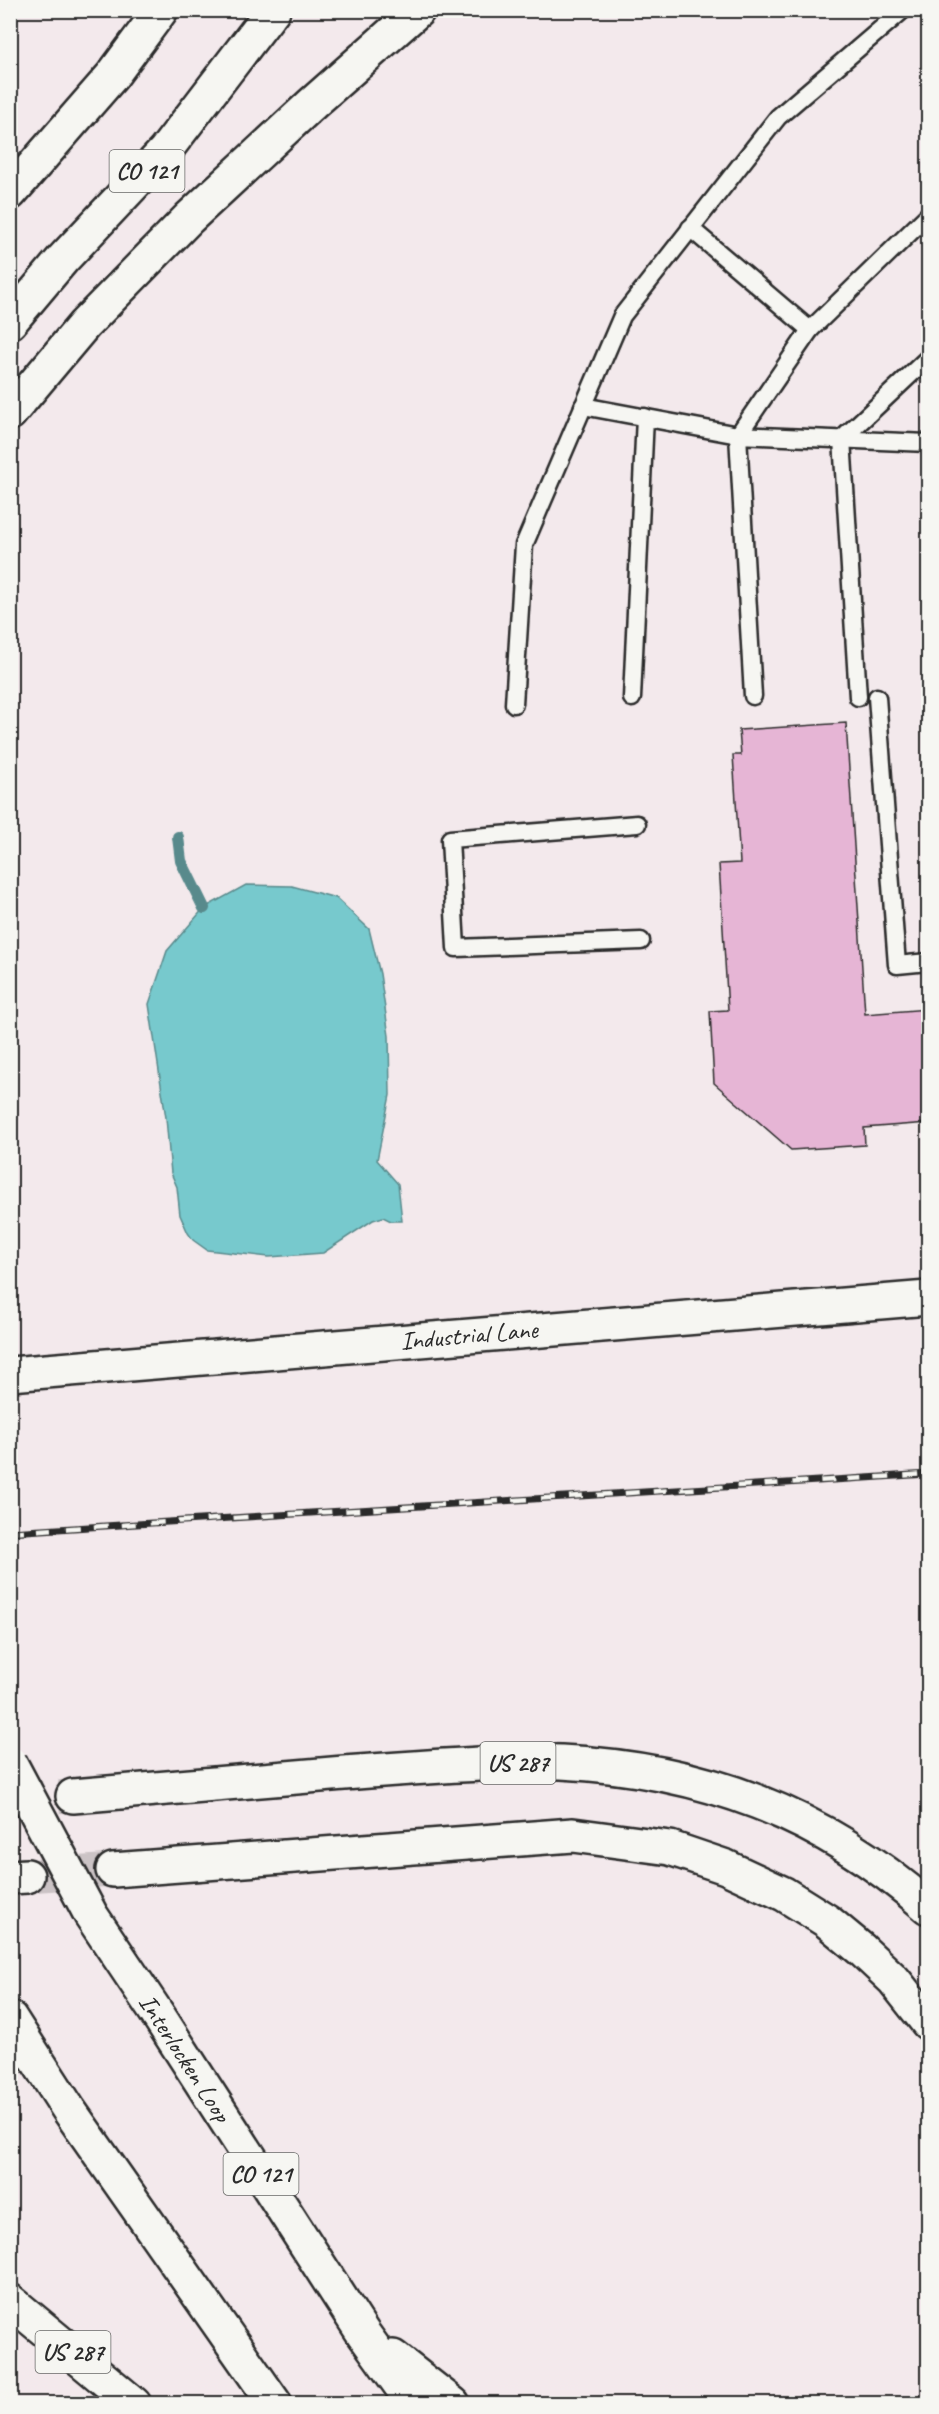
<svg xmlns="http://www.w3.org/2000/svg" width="939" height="2414" font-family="Caveat,sans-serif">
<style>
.water{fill:#77c9cd;stroke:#598a8c;stroke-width:1.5}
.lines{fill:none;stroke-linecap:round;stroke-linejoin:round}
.stream{stroke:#598a8c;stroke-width:12}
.building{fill:#e6b5d5;stroke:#2b2b2b;stroke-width:1.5}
.primary-tunnel{stroke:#cbc3c5;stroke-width:33;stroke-dasharray:33 16;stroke-linecap:butt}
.service-casing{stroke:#2b2b2b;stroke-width:21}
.tertiary-casing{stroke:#2b2b2b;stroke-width:38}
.primary-casing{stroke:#2b2b2b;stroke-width:38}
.trunk-casing{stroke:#2b2b2b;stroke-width:38}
.motorway-casing{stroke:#2b2b2b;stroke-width:38}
.service{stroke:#f6f6f2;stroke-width:16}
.tertiary{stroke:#f6f6f2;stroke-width:33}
.primary{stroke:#f6f6f2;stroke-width:33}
.trunk{stroke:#f6f6f2;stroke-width:33}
.motorway{stroke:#f6f6f2;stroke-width:33}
.rail-casing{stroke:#2b2b2b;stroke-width:7}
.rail{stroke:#f6f6f2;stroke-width:4.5;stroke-dasharray:14;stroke-linecap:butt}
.primary-bridge-casing{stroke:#2b2b2b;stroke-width:38;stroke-linecap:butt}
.primary-bridge{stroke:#f6f6f2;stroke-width:33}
.labels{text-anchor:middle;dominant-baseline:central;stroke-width:4.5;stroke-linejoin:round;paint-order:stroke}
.shield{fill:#f6f6f2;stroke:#686867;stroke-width:1.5}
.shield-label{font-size:24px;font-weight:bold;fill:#2b2b2b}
.street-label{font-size:26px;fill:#2b2b2b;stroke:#f6f6f2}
</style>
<rect width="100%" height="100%" fill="#f3e9ec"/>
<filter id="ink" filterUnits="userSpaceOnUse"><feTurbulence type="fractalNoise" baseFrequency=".0167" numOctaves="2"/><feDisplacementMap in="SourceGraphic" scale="12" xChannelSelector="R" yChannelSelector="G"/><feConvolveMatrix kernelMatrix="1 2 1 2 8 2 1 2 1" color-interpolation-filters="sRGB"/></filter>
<g filter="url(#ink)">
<polygon class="water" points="246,885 292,886 336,898 369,929 380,974 389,1036 390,1095 377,1160 398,1184 402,1221 391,1221 383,1217 373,1220 323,1253 269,1257 207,1250 193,1240 188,1233 180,1215 177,1187 171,1173 166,1118 149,1004 167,951 204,908"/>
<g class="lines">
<polyline class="stream" points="178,837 181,861 204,908"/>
</g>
<polygon class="building" points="846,723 865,1014 928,1009 928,1123 864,1128 865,1145 791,1150 714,1083 710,1011 728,1010 719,864 740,863 733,755 741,755 739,730"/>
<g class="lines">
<g class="primary-tunnel">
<polyline points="10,1799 73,1796"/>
<polyline points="27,1876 113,1870"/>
</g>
<defs>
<g id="service">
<polyline points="690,228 810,330 928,215"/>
<polyline points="583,406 738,435 810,330"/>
<polyline points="753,696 738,435 928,443"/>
<polyline points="858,697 842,439 928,358"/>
<polyline points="877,697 897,965 928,962"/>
<polyline points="632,698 645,417"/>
<polyline points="514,704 524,545 622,316 778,117 903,10"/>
<polyline points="637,824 450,839 456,948 641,941"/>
</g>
<polyline id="tertiary" points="10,1374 928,1298"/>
<g id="primary">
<path d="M73 1796C163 1789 253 1781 344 1773 396 1769 449 1765 502 1763 521 1763 541 1761 561 1762 703 1769 821 1813 928 1907"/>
<polyline points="113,1870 573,1835 670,1848 726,1867 784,1894 827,1921 862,1950 894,1980 928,2023"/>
<polyline points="10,1877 27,1876"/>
<polyline points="158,2015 363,2333 414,2404"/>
<polyline points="10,2018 69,2110 275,2404"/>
<polyline points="10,2301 134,2404"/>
<polyline points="393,2357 453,2404"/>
</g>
<g id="trunk">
<polyline points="10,193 112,76 161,10"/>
<polyline points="10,322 63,259 165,151 273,10"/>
</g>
<polyline id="motorway" points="10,413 84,325 189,218 313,103 418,10"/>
</defs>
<use href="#service" class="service-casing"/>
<use href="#tertiary" class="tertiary-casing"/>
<use href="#primary" class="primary-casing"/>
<use href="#trunk" class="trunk-casing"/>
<use href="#motorway" class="motorway-casing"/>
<use href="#service" class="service"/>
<use href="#tertiary" class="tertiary"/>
<use href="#primary" class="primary"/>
<use href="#trunk" class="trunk"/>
<use href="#motorway" class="motorway"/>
<defs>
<polyline id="rail" points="10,1532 928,1474"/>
</defs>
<use href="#rail" class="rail-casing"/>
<use href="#rail" class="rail"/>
<defs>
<polyline id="primary-bridge" points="10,1763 91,1915 158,2015"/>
</defs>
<use href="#primary-bridge" class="primary-bridge-casing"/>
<use href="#primary-bridge" class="primary-bridge"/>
</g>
</g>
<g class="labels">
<g class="shield">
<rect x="109.5" y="150" width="75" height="42" rx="4.5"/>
<rect x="480.5" y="1742" width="75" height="42" rx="4.5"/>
<rect x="223.5" y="2153" width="75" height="42" rx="4.5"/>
<rect x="35.5" y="2331" width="75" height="42" rx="4.5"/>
</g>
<g class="shield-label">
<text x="147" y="171">CO 121</text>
<text x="518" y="1763">US 287</text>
<text x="261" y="2174">CO 121</text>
<text x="73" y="2352">US 287</text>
</g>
<g class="street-label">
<text transform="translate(469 1335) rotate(-5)">Industrial Lane</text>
<text transform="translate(185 2058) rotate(57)">Interlocken Loop</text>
</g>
</g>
<rect width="939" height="2414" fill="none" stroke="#f6f6f2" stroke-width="36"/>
<rect x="18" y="18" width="903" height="2378" fill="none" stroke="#2b2b2b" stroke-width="2" filter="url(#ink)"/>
</svg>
